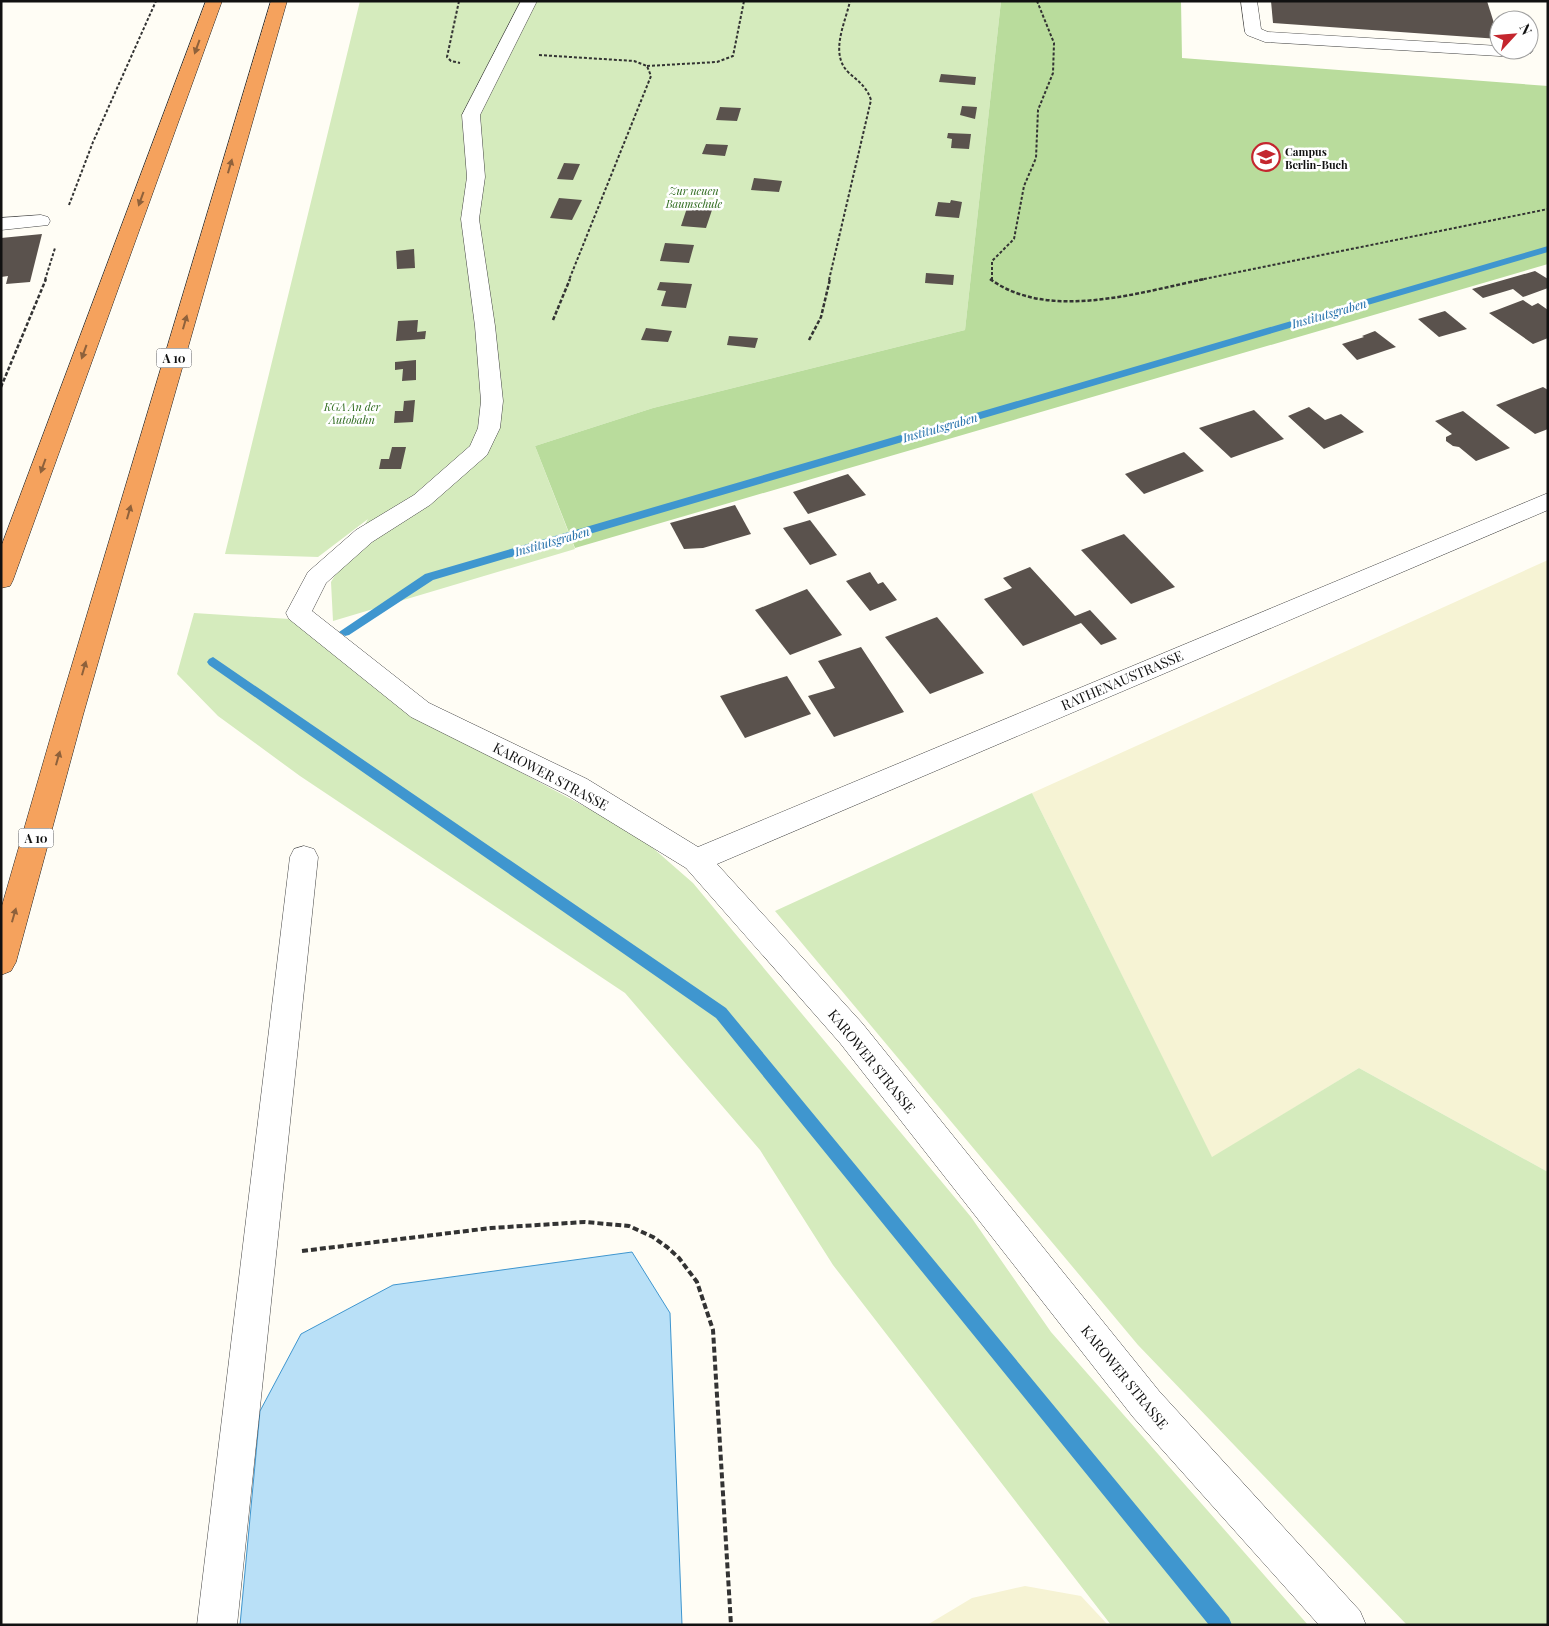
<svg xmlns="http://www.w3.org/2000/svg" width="1549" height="1626" font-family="'Playfair Display',serif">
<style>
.farmland{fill:#f6f3d4}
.green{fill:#d5ebbd}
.forest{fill:#b9dc9c}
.water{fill:#b9e0f7;stroke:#3f96cf}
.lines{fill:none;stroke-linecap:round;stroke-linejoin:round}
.stream{fill:#3f96cf;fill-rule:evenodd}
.building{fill:#5a524d}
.minor-casing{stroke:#444;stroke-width:1}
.highway-casing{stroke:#222;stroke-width:1}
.path-far2{stroke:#333;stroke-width:2;stroke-dasharray:3 2;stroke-linecap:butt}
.path-far1{stroke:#333;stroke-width:2.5;stroke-dasharray:4 2;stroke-linecap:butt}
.path{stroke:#333;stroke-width:4;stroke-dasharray:6 3;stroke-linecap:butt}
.minor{fill:#fff;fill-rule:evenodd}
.highway{fill:#f5a25d;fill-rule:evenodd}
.oneway{fill:#8e613b}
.labels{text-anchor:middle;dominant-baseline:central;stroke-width:5;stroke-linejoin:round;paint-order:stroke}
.far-poi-label{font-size:11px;font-weight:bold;fill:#111;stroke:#fff;text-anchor:start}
.far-park-label{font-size:11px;font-style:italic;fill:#2f6b1f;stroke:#fff}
.far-water-label{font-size:12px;font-style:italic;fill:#1768a6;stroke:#fff}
.shield{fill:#fff;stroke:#585858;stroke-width:1}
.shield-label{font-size:12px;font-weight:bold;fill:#111}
.street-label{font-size:14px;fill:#111;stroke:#fff}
</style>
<rect width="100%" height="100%" fill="#fffdf5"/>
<g class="farmland">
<polygon points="1548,560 1548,1172 1359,1068 1212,1158 1032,793"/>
<polygon points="1025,1586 1081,1596 1108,1625 927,1625 972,1598"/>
</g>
<g class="green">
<polygon points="360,1 1001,1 965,330 653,408 535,446 575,549 333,621 331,582 368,519 318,557 225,554"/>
<polygon points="194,613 290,619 406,711 638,835 693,883 971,1217 1051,1332 1308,1625 1111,1625 833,1265 760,1150 625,993 300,776 218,716 177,674"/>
<polygon points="1032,793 1212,1157 1359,1068 1548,1172 1548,1625 1407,1625 1138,1345 775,911"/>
</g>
<polygon class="forest" points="1001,1 1181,1 1182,58 1548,86 1548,264 575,548 535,446 653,408 965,330"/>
<polygon class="water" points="632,1252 670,1313 682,1625 240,1625 260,1411 301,1334 393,1285"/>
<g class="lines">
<g class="stream">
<polygon points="1548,246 1548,252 433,580 349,635 345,636 339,632 425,574"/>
<polygon points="213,657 726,1008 1229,1618 1232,1625 1209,1625 716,1018 209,665 207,662 209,659"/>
</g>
</g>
<g class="building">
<polygon points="1271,1 1487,1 1499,39 1273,23"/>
<polygon points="941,74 976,77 975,85 939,82"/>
<polygon points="962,106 977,107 975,119 960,115"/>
<polygon points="720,107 741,108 737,121 716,120"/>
<polygon points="948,133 971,134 969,149 951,148 952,139 947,138"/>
<polygon points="706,144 728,145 725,156 702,154"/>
<polygon points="564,163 580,164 573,180 557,179"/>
<polygon points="754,178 782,181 779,192 751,190"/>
<polygon points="559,198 582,200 572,220 550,218"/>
<polygon points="951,200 962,202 959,218 935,216 938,202 950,203"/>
<polygon points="688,205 713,207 706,228 681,226"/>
<polygon points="42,234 30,282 6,284 8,276 1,277 1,238"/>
<polygon points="665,243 694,245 689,263 660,261"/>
<polygon points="414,249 415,268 397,269 396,251"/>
<polygon points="1535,271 1548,279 1548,288 1523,297 1513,289 1483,298 1472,289"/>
<polygon points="926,273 954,275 953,285 925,283"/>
<polygon points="660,282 692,284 686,308 661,306 666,291 657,290"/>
<polygon points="1523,300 1532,306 1538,303 1548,310 1548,338 1533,344 1489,313"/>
<polygon points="1445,311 1467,329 1439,337 1418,319"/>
<polygon points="418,320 417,332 426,331 425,339 396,341 398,321"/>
<polygon points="646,328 672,331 668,342 641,340"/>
<polygon points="1375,331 1396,347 1357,360 1342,344 1364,337 1362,336"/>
<polygon points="729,336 758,338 755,348 727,345"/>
<polygon points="416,360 416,380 402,381 403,369 395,370 395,362"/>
<polygon points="1543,387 1548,390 1548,429 1535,434 1496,405"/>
<polygon points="415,400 413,422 394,423 395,411 403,411 404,401"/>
<polygon points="1309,407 1325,420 1341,414 1364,432 1324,449 1288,416"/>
<polygon points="1254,410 1284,439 1231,458 1199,428"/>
<polygon points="1463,411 1510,448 1476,461 1459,447 1453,446 1446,441 1446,437 1452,434 1435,421"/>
<polygon points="392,447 406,447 401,469 379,469 381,459 389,459"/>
<polygon points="1184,452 1204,471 1144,494 1125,474"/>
<polygon points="848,474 866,495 808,514 793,492"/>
<polygon points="735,505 751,534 703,548 684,549 670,523"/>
<polygon points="810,520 837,555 810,565 783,528"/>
<polygon points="1124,534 1175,587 1131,604 1081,550"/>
<polygon points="1030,567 1075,616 1090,610 1117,639 1101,645 1081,623 1023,646 984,599 1012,588 1003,578"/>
<polygon points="870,572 878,584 883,582 897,600 870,611 846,581"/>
<polygon points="807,589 842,635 790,655 755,610"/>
<polygon points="937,617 984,673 930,694 885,637"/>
<polygon points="861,647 904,712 834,737 808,696 835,688 818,661"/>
<polygon points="787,676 811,714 745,738 720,696"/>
</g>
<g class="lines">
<defs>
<g id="minor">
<polygon points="521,1 537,1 480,115 485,177 479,219 495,326 503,401 500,428 487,455 430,505 372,542 326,583 312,611 429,703 587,779 698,847 1548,493 1548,510 717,864 862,1023 1159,1391 1360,1611 1366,1625 1319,1625 1133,1417 840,1043 686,868 567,795 411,717 289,619 286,613 308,572 356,530 414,495 470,446 478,428 481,401 475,326 461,219 467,177 462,115"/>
<polygon points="1241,1 1257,1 1261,29 1268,32 1499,46 1499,50 1529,50 1529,46 1533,50 1531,53 1516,57 1265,42 1247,35 1245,32"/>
<polygon points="41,215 48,217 50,221 48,225 1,230 1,218"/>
<polygon points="304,846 314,849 318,857 237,1625 197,1625 290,857 294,849"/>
</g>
<g id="highway">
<polygon points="206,1 222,1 13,580 10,586 1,588 1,547"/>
<polygon points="271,1 287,1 83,715 16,962 11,971 1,975 1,909 57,715"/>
</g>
</defs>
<use href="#minor" class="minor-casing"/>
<use href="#highway" class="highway-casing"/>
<g class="path-far2">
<polyline points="459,1 447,57 451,61 460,63"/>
<polyline points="539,55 634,61 647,66 651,76 569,280"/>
<polyline points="647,66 717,62 733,56 744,1"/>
<polyline points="69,205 93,142 156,1"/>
<polyline points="45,280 55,248"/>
<path d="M829 280 871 100C867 87 858 81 849 73 829 54 845 24 850 1"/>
<polyline points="992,280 992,261 1014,239 1024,186 1036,158 1038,110 1053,73 1054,43 1037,1"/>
<polyline points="1199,280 1548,209"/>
</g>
<g class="path-far1">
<path d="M990 279C1049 322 1140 292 1205 279"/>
<polyline points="553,320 570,279"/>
<polyline points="809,340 821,317 830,279"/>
<polyline points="1,387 46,279"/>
</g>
<polyline class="path" points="302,1251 491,1228 585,1222 629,1226 653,1237 667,1247 679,1258 697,1282 713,1330 731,1625"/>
<use href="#minor" class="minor"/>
<use href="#highway" class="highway"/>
</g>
<defs><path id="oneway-solid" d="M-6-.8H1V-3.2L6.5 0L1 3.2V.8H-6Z" transform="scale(1.25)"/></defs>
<g class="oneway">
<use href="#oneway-solid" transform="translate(197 47) rotate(110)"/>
<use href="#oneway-solid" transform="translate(230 166) rotate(-74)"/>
<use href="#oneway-solid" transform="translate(141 199) rotate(110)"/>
<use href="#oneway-solid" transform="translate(185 322) rotate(-74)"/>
<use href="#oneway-solid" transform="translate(84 352) rotate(110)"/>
<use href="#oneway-solid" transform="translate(43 466) rotate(110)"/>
<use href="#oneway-solid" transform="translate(129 512) rotate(-74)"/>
<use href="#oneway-solid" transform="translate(84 668) rotate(-74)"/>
<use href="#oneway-solid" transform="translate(58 758) rotate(-74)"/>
<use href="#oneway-solid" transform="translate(14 915) rotate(-74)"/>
</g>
<defs>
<symbol id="university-ring" viewBox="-11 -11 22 22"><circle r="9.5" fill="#fff" stroke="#c4262e" stroke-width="1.5"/><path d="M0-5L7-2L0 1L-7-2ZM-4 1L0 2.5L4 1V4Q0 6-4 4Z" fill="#c4262e"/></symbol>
</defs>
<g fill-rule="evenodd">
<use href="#university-ring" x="1250" y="141" width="32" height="32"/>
</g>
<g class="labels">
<g class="far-poi-label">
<text x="1285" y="151">Campus<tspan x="1285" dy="13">Berlin-Buch</tspan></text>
</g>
<g class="far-park-label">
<text x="694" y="190">Zur neuen<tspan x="694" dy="13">Baumschule</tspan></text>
<text x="352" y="406">KGA An der<tspan x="352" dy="13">Autobahn</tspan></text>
</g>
<g class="far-water-label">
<text transform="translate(1329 313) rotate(-16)">Institutsgraben</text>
<text transform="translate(940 427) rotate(-16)">Institutsgraben</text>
<text transform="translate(552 541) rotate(-16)">Institutsgraben</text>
</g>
<g class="shield">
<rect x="156.5" y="348.5" width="35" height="19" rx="4"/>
<rect x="18.5" y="828.5" width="35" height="19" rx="4"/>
</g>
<g class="shield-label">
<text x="174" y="358">A 10</text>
<text x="36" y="838">A 10</text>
</g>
<g class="street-label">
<text transform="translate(1122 680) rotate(-23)">RATHENAUSTRASSE</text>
<text transform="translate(551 776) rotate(28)">KAROWER STRASSE</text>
<text transform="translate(872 1061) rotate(51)">KAROWER STRASSE</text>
<text transform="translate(1125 1377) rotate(51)">KAROWER STRASSE</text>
</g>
</g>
<rect width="1549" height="1626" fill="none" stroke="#111111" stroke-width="5"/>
<g transform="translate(1514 35) rotate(64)"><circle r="24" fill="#ffffff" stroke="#a0a0a0"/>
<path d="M0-4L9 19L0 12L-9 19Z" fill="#c4262e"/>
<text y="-8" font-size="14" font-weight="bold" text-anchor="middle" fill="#111111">N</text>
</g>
</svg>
